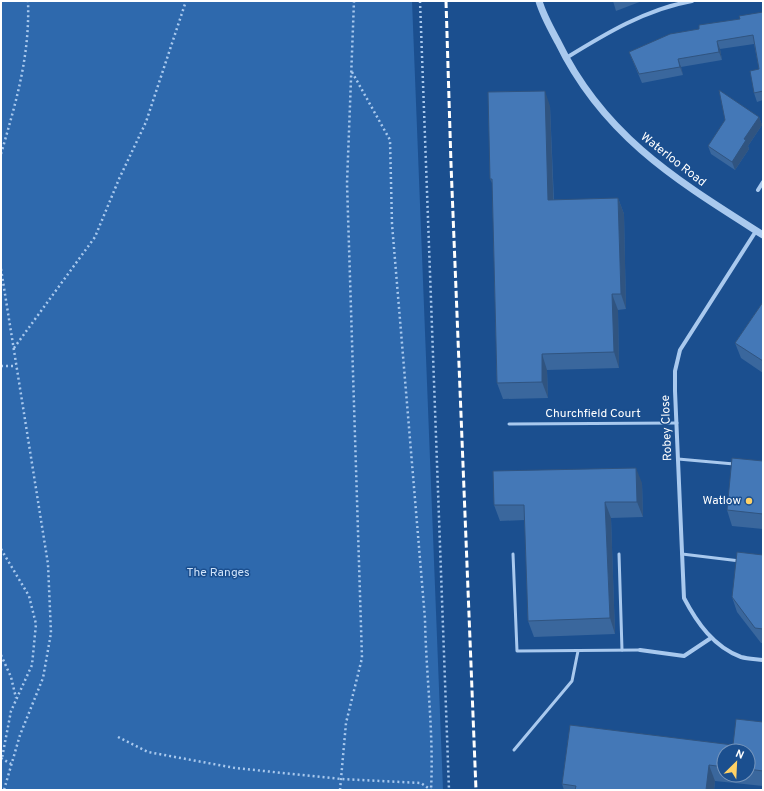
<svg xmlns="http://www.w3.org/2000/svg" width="764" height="791" font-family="Overpass,sans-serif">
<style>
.green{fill:#2e69ad}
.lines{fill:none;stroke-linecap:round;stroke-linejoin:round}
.path{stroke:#a9c9ee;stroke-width:2.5;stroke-dasharray:2 3;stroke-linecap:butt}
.service{stroke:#a9c9ee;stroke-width:3}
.minor{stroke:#a9c9ee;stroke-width:4}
.tertiary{stroke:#a9c9ee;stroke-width:7}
.rail{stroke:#fff;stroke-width:3;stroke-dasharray:7 3;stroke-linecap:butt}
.wall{fill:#3a679d;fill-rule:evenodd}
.shaded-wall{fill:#305480}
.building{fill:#4478b7;stroke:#305480}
.poi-dot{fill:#ffd166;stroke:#1b4f8f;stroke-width:1.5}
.labels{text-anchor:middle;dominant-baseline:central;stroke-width:3;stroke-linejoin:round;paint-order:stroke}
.street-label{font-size:12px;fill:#fff;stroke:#1b4f8f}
.poi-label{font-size:12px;fill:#fff;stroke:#1b4f8f;text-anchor:end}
.park-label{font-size:12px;fill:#cfe3fa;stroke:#1b4f8f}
</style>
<rect width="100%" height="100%" fill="#1b4f8f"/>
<polygon class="green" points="1,1 412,1 443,790 1,790"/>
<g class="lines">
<g class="path">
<polyline points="420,1 449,790"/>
<path d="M352 72 390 140 392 224 425 619C426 676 434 733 431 790"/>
<path d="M1 154C16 102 30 56 28 1"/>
<polyline points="1,269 48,564 51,633 43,678 20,735 4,790"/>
<polyline points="14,348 95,237 119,179 146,122 186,1"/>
<polyline points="1,366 16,366"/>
<polyline points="1,549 29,596 36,624 32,665 11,711 2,758"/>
<polyline points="1,655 11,677 16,698"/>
<polyline points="118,737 148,752 235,768 341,779 421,783 431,790"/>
<polyline points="1,758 11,764"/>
<polyline points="340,790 346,723 362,658 347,183 354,1"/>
</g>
<g class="service">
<polyline points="509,424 677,423"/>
<polyline points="678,459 734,464"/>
<polyline points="513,554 517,651 640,650"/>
<polyline points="619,554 622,650"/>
<polyline points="682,554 740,561"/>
<polyline points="514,750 572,681 578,651"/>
</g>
<g class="minor">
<path d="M566 58C605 34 646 9 692 1"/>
<polyline points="758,190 763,182"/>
<path d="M756 231 680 350 675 371V391L684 598C697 623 714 647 741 657 748 659 756 659 763 660"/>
<polyline points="640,650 684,656 711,638"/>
</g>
<path class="tertiary" d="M539 1C543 15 551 29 558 42 604 137 678 181 763 235"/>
<polyline class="rail" points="446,1 451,164 476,790"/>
</g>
<g class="wall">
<polygon points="613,1 642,1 616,11"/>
<polygon points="763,12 763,100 757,102 754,93 759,69 754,44 720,49 722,60 681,67 683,75 642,83 629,52 699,29 740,19"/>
<polygon points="550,106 554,200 618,198 624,214 626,309 618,310 619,368 547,370 548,398 503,399 497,383 492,183 490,179"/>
<polygon points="759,117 762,125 748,146 749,149 735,170 711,154 708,146"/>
<polygon points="763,302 763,373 741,358 735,343"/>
<polygon points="763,461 763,529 732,526 727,510"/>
<polygon points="642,483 643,517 611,518 615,634 534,637 528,621 525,520 500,521 494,505"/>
<polygon points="763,555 763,643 761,643 737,612 732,597"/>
<path d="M763 722V786L715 781 714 790H564L562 784 733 745ZM724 751H748V775H724Z"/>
</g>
<g class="shaded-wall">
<polygon points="717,41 720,49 722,60 719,52"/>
<polygon points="678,59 681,67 683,75 680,67"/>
<polygon points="545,91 550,106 554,216 548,200"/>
<polygon points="759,117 762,125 748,146 749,149 735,170 732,162 744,139"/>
<polygon points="618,198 624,214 626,309 621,294"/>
<polygon points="612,294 618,310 619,368 614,352"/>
<polygon points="542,354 547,370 548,398 542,382"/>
<polygon points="636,468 642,483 643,517 637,502"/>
<polygon points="605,502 611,518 615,634 610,618"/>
<polygon points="709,765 715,781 714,790 706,790"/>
</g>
<g class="building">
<polygon points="763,12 763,91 754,93 750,71 759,69 753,35 717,41 719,52 678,59 680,67 639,74 629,52 670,34 699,29 699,25 740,19 739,16"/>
<polygon points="719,90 759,117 744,139 746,140 732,162 708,146 725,120"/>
<polygon points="545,91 548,200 618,198 621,294 612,294 614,352 542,354 542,382 497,383 492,179 490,179 488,92"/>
<polygon points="763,302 763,361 735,343"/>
<polygon points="732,458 763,461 763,514 727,510"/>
<polygon points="636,468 637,502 605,502 610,618 528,621 524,505 494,505 493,471"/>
<polygon points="737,552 763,555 763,629 755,628 732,597"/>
<polygon points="736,719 763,722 763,771 748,769 748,751 724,751 724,767 709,765 706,790 575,790 576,786 562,784 570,725 733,745"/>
</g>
<circle class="poi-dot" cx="749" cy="501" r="4"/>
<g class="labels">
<g class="street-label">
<text transform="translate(673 160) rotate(38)">Waterloo Road</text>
<text x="593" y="414">Churchfield Court</text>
<text transform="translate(667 428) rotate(-92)">Robey Close</text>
</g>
<g class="poi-label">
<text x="741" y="501">Watlow</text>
</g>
<g class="park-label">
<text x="218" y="573">The Ranges</text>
</g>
</g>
<rect width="764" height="791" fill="none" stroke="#ffffff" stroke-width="4"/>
<g transform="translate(736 763) rotate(24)"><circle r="19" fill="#1b4f8f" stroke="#7695bc"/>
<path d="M0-3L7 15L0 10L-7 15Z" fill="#ffd166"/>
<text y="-6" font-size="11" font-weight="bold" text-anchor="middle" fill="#ffffff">N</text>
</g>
</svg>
